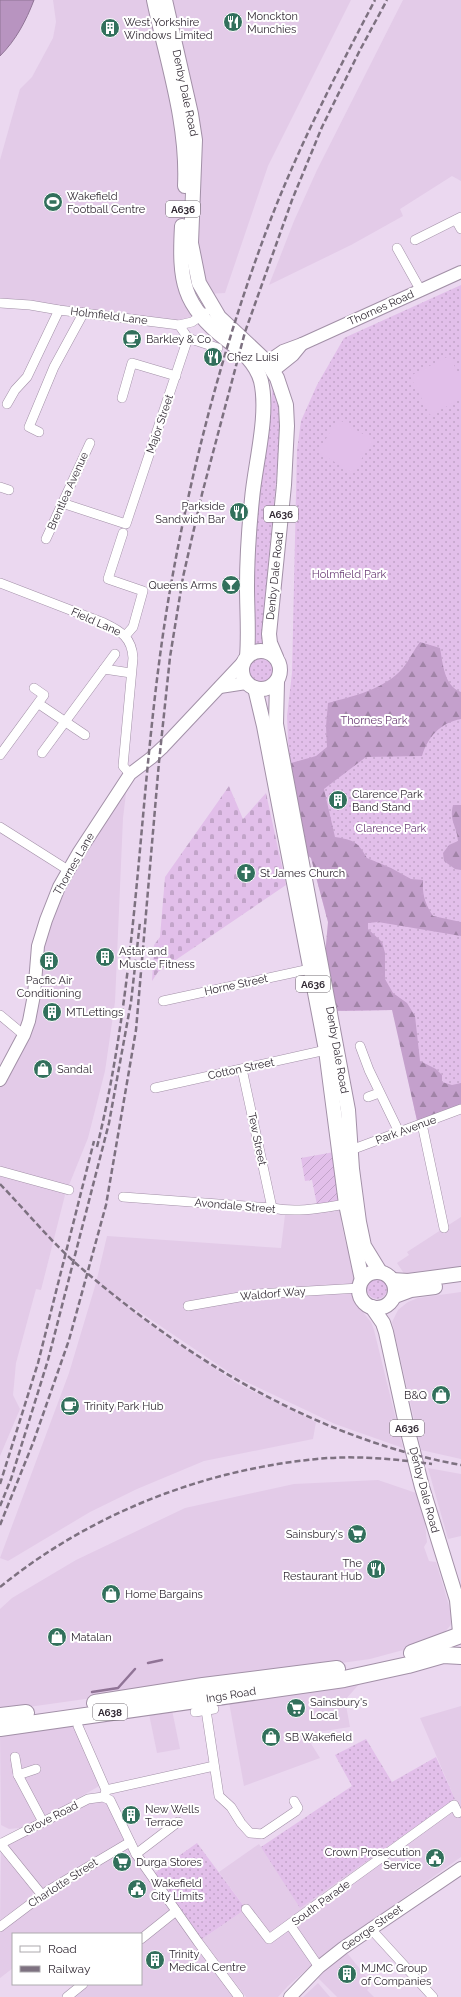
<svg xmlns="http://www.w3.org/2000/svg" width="461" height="1997" font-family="Raleway,sans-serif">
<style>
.built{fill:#e3cbe8}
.grass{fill:url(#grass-dots)}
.forest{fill:url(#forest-firs)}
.cemetery{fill:url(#cemetery-stones)}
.garden{fill:url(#garden-furrows)}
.pitch{fill:#e2bfea}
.water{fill:#b894c0;stroke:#907496}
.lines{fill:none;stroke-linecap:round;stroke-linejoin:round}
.stream{stroke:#907496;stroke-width:2.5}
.street-casing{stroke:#a290a7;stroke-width:10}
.secondary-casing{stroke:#a290a7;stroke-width:14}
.primary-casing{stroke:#a290a7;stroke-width:16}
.highway-casing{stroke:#a290a7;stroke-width:18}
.street{stroke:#fff;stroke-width:9}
.secondary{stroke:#fff;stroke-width:12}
.primary{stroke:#fff;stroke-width:14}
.highway{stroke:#fff;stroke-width:16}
.rail{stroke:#7d7180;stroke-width:2.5;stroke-dasharray:6 3;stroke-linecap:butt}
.labels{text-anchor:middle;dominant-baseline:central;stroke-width:4;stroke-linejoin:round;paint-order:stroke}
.shield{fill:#fff;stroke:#706a71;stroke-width:1}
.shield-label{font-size:10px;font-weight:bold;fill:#322a34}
.poi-label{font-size:11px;fill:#322a34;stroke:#fff;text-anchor:start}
.street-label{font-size:11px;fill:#322a34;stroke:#fff}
.park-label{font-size:11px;fill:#6d4078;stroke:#fff}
</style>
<defs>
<pattern id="grass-dots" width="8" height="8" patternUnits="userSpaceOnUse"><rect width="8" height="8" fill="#e2bfea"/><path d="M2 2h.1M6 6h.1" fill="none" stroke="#c2a4c9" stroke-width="1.8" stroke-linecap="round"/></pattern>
<pattern id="forest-firs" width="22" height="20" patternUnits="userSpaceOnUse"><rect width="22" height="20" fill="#c4a0cc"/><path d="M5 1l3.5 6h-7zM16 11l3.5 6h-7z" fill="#a083a6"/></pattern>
<pattern id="cemetery-stones" width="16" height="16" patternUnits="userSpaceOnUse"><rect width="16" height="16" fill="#e2bfea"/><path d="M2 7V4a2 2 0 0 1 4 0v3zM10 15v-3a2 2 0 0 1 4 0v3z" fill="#c2a4c9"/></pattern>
<pattern id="garden-furrows" width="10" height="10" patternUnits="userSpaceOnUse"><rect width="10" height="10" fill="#e2bfea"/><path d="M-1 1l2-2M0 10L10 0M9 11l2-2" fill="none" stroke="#c2a4c9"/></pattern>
</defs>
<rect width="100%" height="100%" fill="#ebd8f0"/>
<g class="built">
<polygon points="53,0 154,0 185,183 180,261 201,317 188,323 0,303 0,160 20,89 32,77 53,38 56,22"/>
<polygon points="166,0 351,0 268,166 225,293 205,294 199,283 194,182"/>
<polygon points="403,0 461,0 461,181 452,176 400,209 403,216 351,245 269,285 294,221 317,170"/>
<polygon points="127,785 123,818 115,1002 105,1071 88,1138 65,1195 41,1290 36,1289 16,1363 13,1395 20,1409 0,1456 0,1080 24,1035 52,903"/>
<polygon points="337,1207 342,1213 341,1222 346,1244 354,1262 354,1277 363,1312 371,1322 374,1330 403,1448 335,1424 236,1377 104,1288 161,1333 238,1384 316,1422 313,1439 204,1461 137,1489 90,1512 8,1561 0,1558 69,1373 96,1283 107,1236 281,1248 285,1215"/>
<polygon points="461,1217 461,1274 405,1275 397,1263 409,1255 407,1252"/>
<polygon points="461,1292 461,1459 421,1450 392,1322 398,1310 408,1302 418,1298"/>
<polygon points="428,1468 461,1474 461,1536 448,1539"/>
<polygon points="378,1480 422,1495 427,1542 424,1547 429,1561 436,1562 453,1619 450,1626 442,1635 418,1646 370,1659 0,1711 0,1609 12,1598 76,1560 185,1508 294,1484"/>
<polygon points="361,1682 345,1700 350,1727 305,1734 320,1758 244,1786 229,1702"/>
<polygon points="461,1706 461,1857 321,1957 288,1986 278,1997 246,1997 202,1939 246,1909 219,1872 259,1844 261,1847 455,1799 420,1718"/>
<polygon points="172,1710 180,1749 157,1753 149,1714"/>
<polygon points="74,1721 101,1785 33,1824 20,1828 9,1829 1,1825 0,1732"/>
<polygon points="92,1800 99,1800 108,1804 125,1840 42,1889 7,1846"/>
<polygon points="128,1848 143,1873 210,1964 236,1997 73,1997 81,1984 141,1984 141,1934 13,1934 13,1968 0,1978 0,1931 35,1903"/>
<polygon points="1,1851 34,1890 31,1897 0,1923"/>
<polygon points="343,1948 372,1984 367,1990 374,1997 337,1997 313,1973"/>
<polygon points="318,1983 330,1997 303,1997"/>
</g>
<g class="grass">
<polygon points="461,285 461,1109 418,1125 393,1010 341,1011 332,969 328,922 311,858 290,763 288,741 287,716 292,673 297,450 301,421 317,385 344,338"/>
<polygon points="273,383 282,418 262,630 263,646 253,647 252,603 258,492 269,428"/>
<circle cx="261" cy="671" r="12"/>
<circle cx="377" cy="1289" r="10"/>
<polygon points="366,1739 392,1782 436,1757 455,1799 300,1908 261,1847 352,1786 335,1755"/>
<polygon points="197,1843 246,1909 202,1939 155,1873"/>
</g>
<g class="forest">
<path d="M420 642 440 648C443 664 444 686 461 692V719C440 723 428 737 422 756L366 757 324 789 335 837C354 840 358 842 367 858L391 868 411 879 423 880C422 894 425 904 433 916L461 922V936L378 922 368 923V929L382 942 385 953V979L393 993 407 1003 415 1016 420 1061 436 1069 442 1075V1082L452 1085 461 1083V1109L418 1125 392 1010 330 1011 325 955 328 922 311 858 299 850 284 765 316 756 327 747 326 726 328 703C354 696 385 689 403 668 409 660 414 650 420 642Z"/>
<path d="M453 805H461V870L455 869 444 861 443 853 449 845 458 841C457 826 449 821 453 805Z"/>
</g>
<polygon class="cemetery" points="229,786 243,819 266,793 286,885 158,972 152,981 154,945 160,937 165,877"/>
<polygon class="garden" points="340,1151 346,1204 317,1205 312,1180 305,1181 301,1158"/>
<g class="pitch">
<polygon points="449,356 461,378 461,399 430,415 410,376"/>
<polygon points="338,419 373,440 353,473 318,452"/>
</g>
<path class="water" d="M0 0H34C26 21 16 40 0 56Z"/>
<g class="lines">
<g class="stream">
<polyline points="148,1663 162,1660"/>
<polyline points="92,1692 118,1688 135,1669"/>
</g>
<defs>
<g id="street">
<polyline points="456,220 461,229"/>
<polyline points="415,240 461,217"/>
<polyline points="397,248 421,291"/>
<polyline points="0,303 30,305 59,310 179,325 192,322 205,313"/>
<polyline points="188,338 218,348"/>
<polyline points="122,398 132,363 176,376"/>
<polyline points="7,404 15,390 27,377 59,310"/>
<polyline points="39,432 29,427 54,367 84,312"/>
<polyline points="0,487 9,490"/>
<polyline points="62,503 126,524 188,338 179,325"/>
<polyline points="123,533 108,579 143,591 133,627 126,635"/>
<polyline points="46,539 90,443"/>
<path d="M0 583 104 623C121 631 132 638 133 658L123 766 130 774"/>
<polyline points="104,669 131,673"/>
<polyline points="42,706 85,735"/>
<polyline points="42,753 115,654"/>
<polyline points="0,755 44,695 34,688"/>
<polyline points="0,827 68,870"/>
<polyline points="163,1001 310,969"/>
<polyline points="0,1015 24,1035"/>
<polyline points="360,1046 369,1070 399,1132"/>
<polyline points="242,1069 272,1208"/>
<polyline points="155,1088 326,1050"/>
<polyline points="368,1097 379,1093"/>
<polyline points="422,1124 444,1228"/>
<polyline points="351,1150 461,1109"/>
<polyline points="0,1171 69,1190"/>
<path d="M123 1197 272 1208C297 1213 321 1208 346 1204"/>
<polyline points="188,1306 257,1294 360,1288"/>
<polyline points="206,1710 219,1796 231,1807 241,1823 250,1833 262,1834 296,1811 298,1808 294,1801"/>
<polyline points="195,1712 214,1709"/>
<polyline points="78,1726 106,1790 105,1794"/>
<polyline points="15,1757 18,1775 43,1822"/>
<polyline points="18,1775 36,1769"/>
<polyline points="106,1790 214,1766"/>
<polyline points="0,1843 42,1895"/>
<polyline points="0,1844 88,1799 103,1797 110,1800 136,1854 198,1942 239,1997"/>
<polyline points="136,1854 178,1822"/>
<polyline points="246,1909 269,1939 454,1805 458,1813"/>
<polyline points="290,1925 319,1967"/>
<polyline points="0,1927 49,1890 130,1842"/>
<polyline points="370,1928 433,1997"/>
<polyline points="141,1939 176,1911"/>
<polyline points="67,1997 83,1984"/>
</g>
<g id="secondary">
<polyline points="267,362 283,351 302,344 461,272"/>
<polyline points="273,371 293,355 302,344"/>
<polyline points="220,687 246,683"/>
<polyline points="0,1080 24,1035 29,1021 34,995 38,946 46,920 59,887 79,852 130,774 151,758 163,747 243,662"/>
<polyline points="290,1997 319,1967 343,1948 461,1868"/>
</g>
<g id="primary">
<path d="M154 0C167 62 188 122 185 186"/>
<polyline points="165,0 191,114 195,140 191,243 199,283 219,317 267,362 277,378 286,405 287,426 284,485 269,634 270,643 276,657"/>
<path d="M182 226C179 280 182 306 227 340 242 351 256 363 261 381 269 415 255 464 252 499 249 528 247 558 247 587 247 610 249 633 247 657"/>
<circle cx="261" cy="670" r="19"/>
<polyline points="277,682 276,724 348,1110 352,1169 359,1222 364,1246 380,1272"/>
<polyline points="255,688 264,726 326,1050 346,1204 362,1280"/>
<circle cx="377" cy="1290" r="18"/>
<polyline points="392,1280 408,1281 461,1274"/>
<polyline points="395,1296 411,1290 435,1287"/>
<polyline points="372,1307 383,1323 386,1332 406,1424 422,1487 457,1600 460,1632"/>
</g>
<g id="highway">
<polyline points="412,1653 458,1636"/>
<polyline points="95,1703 203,1686 337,1669"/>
<polyline points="0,1716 26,1713"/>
<polyline points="0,1728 344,1679 408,1665 443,1655 461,1656"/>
</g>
</defs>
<use href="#street" class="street-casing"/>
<use href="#secondary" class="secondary-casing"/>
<use href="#primary" class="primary-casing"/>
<use href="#highway" class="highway-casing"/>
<use href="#street" class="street"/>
<use href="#secondary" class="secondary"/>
<use href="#primary" class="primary"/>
<use href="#highway" class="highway"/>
<g class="rail">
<path d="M97 1147C141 967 138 779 169 596 191 468 225 338 272 216 301 142 338 70 375 0"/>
<path d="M0 1184C26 1211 52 1243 80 1267 189 1361 318 1439 461 1465"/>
<polyline points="0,1484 38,1363 94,1141"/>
<polyline points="0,1506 11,1479 48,1360 109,1123 131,1002 140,922"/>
<polyline points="0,1525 33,1443 69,1340 106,1205 136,1030 159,762 170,657 183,577 202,494 245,332 292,200 322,127 360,50 387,0"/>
<path d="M0 1587C90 1514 202 1470 317 1459 355 1455 394 1459 432 1464"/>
</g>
</g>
<defs>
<symbol id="restaurant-disc" viewBox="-11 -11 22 22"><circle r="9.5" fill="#32705c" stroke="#fff"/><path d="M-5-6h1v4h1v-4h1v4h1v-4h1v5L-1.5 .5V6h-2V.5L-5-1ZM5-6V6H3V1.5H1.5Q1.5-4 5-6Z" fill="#fff"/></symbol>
<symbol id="building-disc" viewBox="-11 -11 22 22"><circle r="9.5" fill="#32705c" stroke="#fff"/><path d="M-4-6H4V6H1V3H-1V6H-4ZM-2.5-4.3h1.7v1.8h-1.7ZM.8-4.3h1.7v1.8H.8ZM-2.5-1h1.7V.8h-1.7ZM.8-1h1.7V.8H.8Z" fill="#fff"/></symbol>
<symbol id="stadium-disc" viewBox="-11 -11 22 22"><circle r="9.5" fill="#32705c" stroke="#fff"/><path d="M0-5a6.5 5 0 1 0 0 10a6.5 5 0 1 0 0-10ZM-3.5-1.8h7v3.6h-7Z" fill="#fff"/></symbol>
<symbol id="cafe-disc" viewBox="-11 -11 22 22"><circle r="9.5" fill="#32705c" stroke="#fff"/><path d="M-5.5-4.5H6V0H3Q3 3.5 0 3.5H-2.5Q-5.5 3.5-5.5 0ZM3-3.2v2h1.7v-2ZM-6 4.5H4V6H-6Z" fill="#fff"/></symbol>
<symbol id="bar-disc" viewBox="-11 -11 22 22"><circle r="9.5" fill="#32705c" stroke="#fff"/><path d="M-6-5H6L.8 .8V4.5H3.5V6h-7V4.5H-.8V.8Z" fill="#fff"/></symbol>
<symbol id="church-disc" viewBox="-11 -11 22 22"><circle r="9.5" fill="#32705c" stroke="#fff"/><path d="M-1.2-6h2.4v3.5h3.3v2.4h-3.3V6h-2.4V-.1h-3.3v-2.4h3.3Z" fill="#fff"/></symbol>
<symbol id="shop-disc" viewBox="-11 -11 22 22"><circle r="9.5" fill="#32705c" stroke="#fff"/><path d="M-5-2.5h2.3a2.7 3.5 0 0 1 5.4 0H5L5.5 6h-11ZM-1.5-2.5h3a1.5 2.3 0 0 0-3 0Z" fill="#fff"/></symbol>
<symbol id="supermarket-disc" viewBox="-11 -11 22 22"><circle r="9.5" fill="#32705c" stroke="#fff"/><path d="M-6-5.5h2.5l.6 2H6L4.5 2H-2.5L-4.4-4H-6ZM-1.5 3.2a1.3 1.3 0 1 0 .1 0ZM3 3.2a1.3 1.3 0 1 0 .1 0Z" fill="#fff"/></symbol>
<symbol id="civic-disc" viewBox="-11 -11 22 22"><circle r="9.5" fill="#32705c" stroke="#fff"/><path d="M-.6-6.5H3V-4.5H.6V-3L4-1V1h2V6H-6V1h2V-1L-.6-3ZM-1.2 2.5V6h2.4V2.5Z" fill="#fff"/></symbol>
</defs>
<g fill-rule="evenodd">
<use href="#restaurant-disc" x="222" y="11" width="22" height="22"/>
<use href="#building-disc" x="99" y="17" width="22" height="22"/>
<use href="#stadium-disc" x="42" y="191" width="22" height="22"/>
<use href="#cafe-disc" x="121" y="328" width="22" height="22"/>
<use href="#restaurant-disc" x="202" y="346" width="22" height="22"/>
<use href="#restaurant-disc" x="228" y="501" width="22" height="22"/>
<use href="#bar-disc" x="220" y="574" width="22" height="22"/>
<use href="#building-disc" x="327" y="789" width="22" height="22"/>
<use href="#church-disc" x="235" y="862" width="22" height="22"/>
<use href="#building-disc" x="94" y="946" width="22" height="22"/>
<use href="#building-disc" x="38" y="950" width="22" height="22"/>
<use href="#building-disc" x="41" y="1001" width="22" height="22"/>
<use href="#shop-disc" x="32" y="1058" width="22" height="22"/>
<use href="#shop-disc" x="430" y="1384" width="22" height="22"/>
<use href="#cafe-disc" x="59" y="1395" width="22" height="22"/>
<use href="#supermarket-disc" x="346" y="1523" width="22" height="22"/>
<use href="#restaurant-disc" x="365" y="1558" width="22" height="22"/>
<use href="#shop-disc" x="100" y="1583" width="22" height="22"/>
<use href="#shop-disc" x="46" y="1626" width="22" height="22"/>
<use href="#supermarket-disc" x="285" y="1697" width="22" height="22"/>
<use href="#shop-disc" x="260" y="1726" width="22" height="22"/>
<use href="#building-disc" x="120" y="1804" width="22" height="22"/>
<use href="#civic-disc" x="424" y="1847" width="22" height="22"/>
<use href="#supermarket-disc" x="111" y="1851" width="22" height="22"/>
<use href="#civic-disc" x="126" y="1878" width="22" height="22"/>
<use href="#building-disc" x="144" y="1949" width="22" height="22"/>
<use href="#building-disc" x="336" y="1963" width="22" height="22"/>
</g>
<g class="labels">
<g class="shield">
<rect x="166" y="201" width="34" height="16" rx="3"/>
<rect x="264" y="506" width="34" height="16" rx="3"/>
<rect x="296" y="976" width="34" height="16" rx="3"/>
<rect x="390" y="1420" width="34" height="16" rx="3"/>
<rect x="93" y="1704" width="34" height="16" rx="3"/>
</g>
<g class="shield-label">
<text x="183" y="209">A636</text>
<text x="281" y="514">A636</text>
<text x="313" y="984">A636</text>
<text x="407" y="1428">A636</text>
<text x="110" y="1712">A638</text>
</g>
<g class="poi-label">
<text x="247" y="16">Monckton<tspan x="247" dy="13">Munchies</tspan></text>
<text x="124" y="22">West Yorkshire<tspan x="124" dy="13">Windows Limited</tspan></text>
<text x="67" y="196">Wakefield<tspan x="67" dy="13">Football Centre</tspan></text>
<text x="146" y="339">Barkley &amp; Co</text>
<text x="227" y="357">Chez Luisi</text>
<text x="225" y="506" text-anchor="end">Parkside<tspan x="225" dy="13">Sandwich Bar</tspan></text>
<text x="217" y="585" text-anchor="end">Queens Arms</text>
<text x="352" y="794">Clarence Park<tspan x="352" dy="13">Band Stand</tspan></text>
<text x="260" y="873">St James Church</text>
<text x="119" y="951">Astar and<tspan x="119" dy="13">Muscle Fitness</tspan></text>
<text x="49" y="980" text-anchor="middle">Pacfic Air<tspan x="49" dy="13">Conditioning</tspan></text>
<text x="66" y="1012">MTLettings</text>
<text x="57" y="1069">Sandal</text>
<text x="427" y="1395" text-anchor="end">B&amp;Q</text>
<text x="84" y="1406">Trinity Park Hub</text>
<text x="343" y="1534" text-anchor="end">Sainsbury's</text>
<text x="362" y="1563" text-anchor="end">The<tspan x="362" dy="13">Restaurant Hub</tspan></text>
<text x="125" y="1594">Home Bargains</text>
<text x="71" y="1637">Matalan</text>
<text x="310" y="1702">Sainsbury's<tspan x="310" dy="13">Local</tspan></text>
<text x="285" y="1737">SB Wakefield</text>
<text x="145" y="1809">New Wells<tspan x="145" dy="13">Terrace</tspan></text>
<text x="421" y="1852" text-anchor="end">Crown Prosecution<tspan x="421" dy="13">Service</tspan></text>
<text x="136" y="1862">Durga Stores</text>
<text x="151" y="1883">Wakefield<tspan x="151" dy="13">City Limits</tspan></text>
<text x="169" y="1954">Trinity<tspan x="169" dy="13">Medical Centre</tspan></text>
<text x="361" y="1968">MJMC Group<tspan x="361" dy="13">of Companies</tspan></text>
</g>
<g class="street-label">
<text transform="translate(185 93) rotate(78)">Denby Dale Road</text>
<text transform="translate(381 308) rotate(-24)">Thornes Road</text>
<text transform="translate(109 316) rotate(7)">Holmfield Lane</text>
<text transform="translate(160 424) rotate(-71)">Major Street</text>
<text transform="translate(68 491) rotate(-66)">Brentlea Avenue</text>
<text transform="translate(275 576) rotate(-84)">Denby Dale Road</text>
<text transform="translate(96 622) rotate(24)">Field Lane</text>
<text transform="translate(74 864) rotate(-60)">Thornes Lane</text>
<text transform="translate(236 985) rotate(-12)">Horne Street</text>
<text transform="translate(337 1050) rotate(80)">Denby Dale Road</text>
<text transform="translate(241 1069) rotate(-12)">Cotton Street</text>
<text transform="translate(406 1130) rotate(-20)">Park Avenue</text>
<text transform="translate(257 1139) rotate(78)">Tew Street</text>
<text transform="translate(235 1206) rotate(5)">Avondale Street</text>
<text transform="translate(273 1294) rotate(-5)">Waldorf Way</text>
<text transform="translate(424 1490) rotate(75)">Denby Dale Road</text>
<text transform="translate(231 1695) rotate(-9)">Ings Road</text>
<text transform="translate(51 1818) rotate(-27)">Grove Road</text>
<text transform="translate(63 1883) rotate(-33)">Charlotte Street</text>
<text transform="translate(321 1903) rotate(-36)">South Parade</text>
<text transform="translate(372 1928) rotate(-35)">George Street</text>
</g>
<g class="park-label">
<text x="349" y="574">Holmfield Park</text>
<text x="374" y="720">Thornes Park</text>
<text x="391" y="828">Clarence Park</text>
</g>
</g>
<rect x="12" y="1933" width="130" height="52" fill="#ffffff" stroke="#adaaae"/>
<rect x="20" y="1946" width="20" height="6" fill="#ffffff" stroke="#adaaae"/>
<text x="48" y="1953" font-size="12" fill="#322a34">Road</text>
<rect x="20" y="1966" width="20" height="6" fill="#7d7180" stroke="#adaaae"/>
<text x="48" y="1973" font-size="12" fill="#322a34">Railway</text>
</svg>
